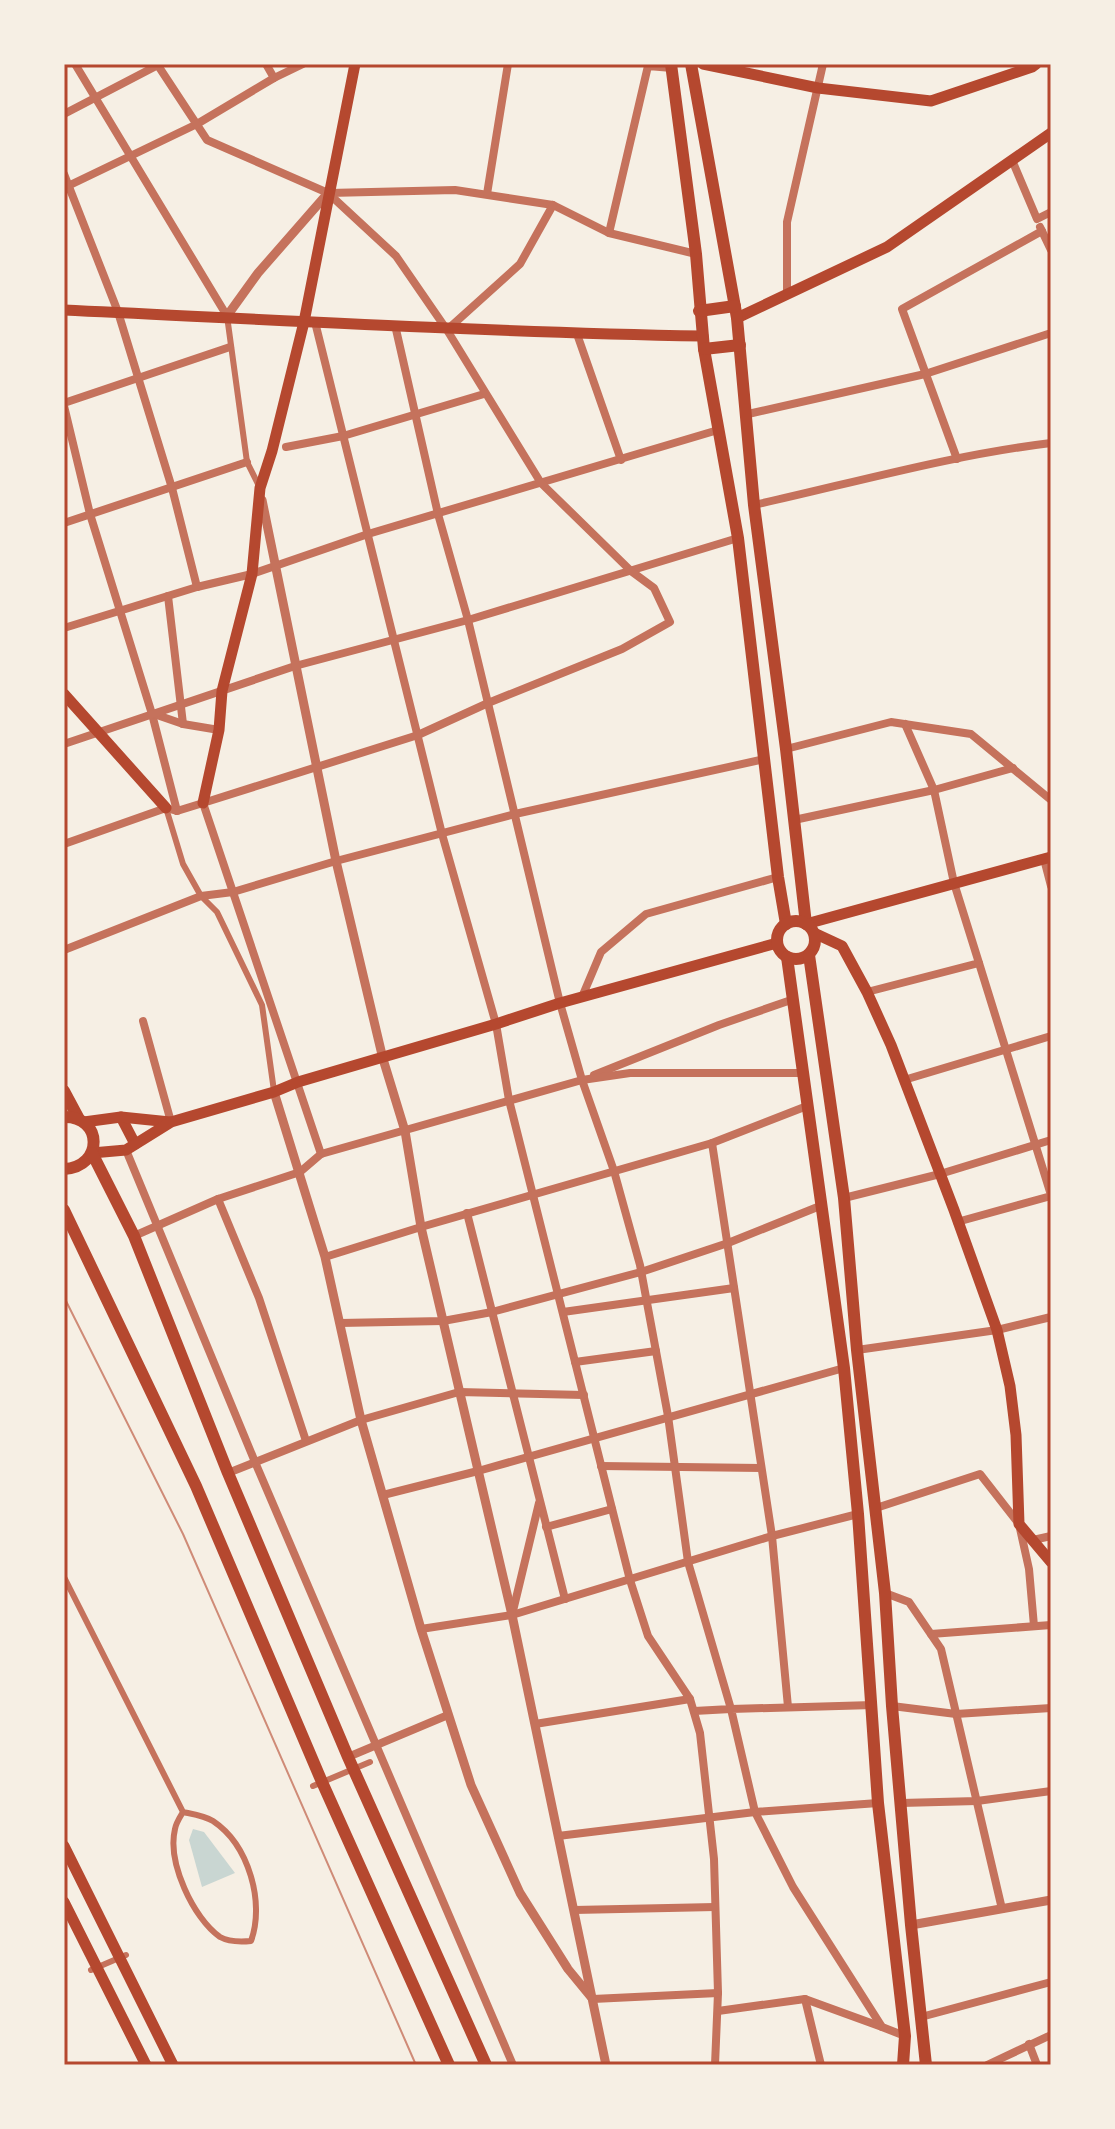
<svg xmlns="http://www.w3.org/2000/svg" width="1115" height="2129" font-family="Manrope,sans-serif">
<style>
.water{fill:#c9d6d2}
.lines{fill:none;stroke-linecap:round;stroke-linejoin:round}
.pedestrian{stroke:#c5725c;stroke-width:6}
.minor{stroke:#c5725c;stroke-width:8}
.tertiary{stroke:#c5725c;stroke-width:9}
.secondary{stroke:#b5482f;stroke-width:11}
.primary{stroke:#b5482f;stroke-width:12}
.tram{stroke:#cf8b77;stroke-width:2}
.neatline{fill:none;stroke:#b5482f;stroke-width:3}
</style>
<rect width="100%" height="100%" fill="#f6efe4"/>
<polygon class="water" points="193,1829 204,1832 235,1873 202,1887 189,1840"/>
<g class="lines">
<g class="pedestrian">
<polyline points="227,316 247,462 260,488"/>
<polyline points="166,808 183,864 201,896 217,912 262,1005 274,1091"/>
<path d="M64 1577 183 1812C192 1814 205 1816 213 1821 249 1845 265 1903 251 1941 241 1942 229 1942 220 1937 193 1918 167 1862 175 1829 176 1823 180 1817 183 1812"/>
<polyline points="313,1786 370,1762"/>
<polyline points="91,1970 126,1955"/>
</g>
<g class="minor">
<polyline points="75,64 227,316"/>
<polyline points="266,64 274,78"/>
<polyline points="64,114 160,64"/>
<polyline points="1012,160 1037,219 1051,212"/>
<polyline points="64,174 118,312 172,488 197,587"/>
<polyline points="70,185 197,124 274,78 303,64"/>
<polyline points="329,193 455,190 553,205 609,233 696,254"/>
<polyline points="487,194 508,64"/>
<polyline points="1040,227 1051,250"/>
<polyline points="609,233 648,66 672,68"/>
<polyline points="787,295 787,222 823,64"/>
<polyline points="315,322 442,834 496,1024 509,1100 630,1580 648,1636 690,1699 700,1733 714,1859 718,1993 715,2065"/>
<polyline points="395,325 438,514 468,620 560,1003 582,1080 614,1171 640,1265 668,1416 688,1562 731,1709 694,1711"/>
<polyline points="448,329 520,264 553,205"/>
<polyline points="577,334 621,460"/>
<polyline points="64,403 230,347"/>
<polyline points="64,406 90,514 152,714 177,811"/>
<polyline points="748,414 925,374 1051,333"/>
<polyline points="286,447 343,436 484,394"/>
<polyline points="957,459 902,309 1042,231"/>
<path d="M754 505C853 483 951 455 1051 443"/>
<polyline points="64,523 247,462"/>
<polyline points="168,596 183,724"/>
<polyline points="64,628 197,587 252,574 368,534 718,430"/>
<polyline points="154,714 183,724 219,730"/>
<polyline points="64,744 295,666 468,620 738,538"/>
<polyline points="786,749 891,722 971,734 1051,800"/>
<polyline points="203,803 321,1154"/>
<polyline points="794,820 934,790 1013,768"/>
<polyline points="64,844 166,808 177,811 203,803 418,735 488,703 622,649 670,622 654,588 631,571 541,483 447,330 396,256 328,193 207,140 157,64"/>
<polyline points="1044,859 1051,886"/>
<polyline points="64,950 201,896 233,892 336,861 515,814 765,759"/>
<polyline points="979,963 1051,1195"/>
<polyline points="867,992 979,963 954,883 934,790 905,724"/>
<polyline points="582,997 601,952 646,914 778,877"/>
<polyline points="143,1021 171,1122"/>
<polyline points="594,1075 719,1025 794,999"/>
<polyline points="904,1080 1051,1036"/>
<polyline points="712,1143 807,1106"/>
<polyline points="126,1150 255,1462 513,2065"/>
<polyline points="844,1198 940,1174 1051,1140"/>
<polyline points="218,1199 259,1298 306,1441"/>
<polyline points="467,1213 565,1599"/>
<polyline points="957,1222 1051,1196"/>
<polyline points="134,1236 218,1199 300,1172 321,1154 582,1080 630,1073 802,1073"/>
<polyline points="325,1257 421,1227 712,1143 772,1536 788,1707"/>
<polyline points="563,1312 734,1288"/>
<polyline points="340,1323 443,1321 492,1312 641,1272 728,1243 820,1206"/>
<polyline points="857,1350 997,1330 1051,1317"/>
<polyline points="575,1362 656,1351"/>
<polyline points="601,1466 761,1468"/>
<polyline points="228,1473 361,1420 459,1392 584,1395"/>
<polyline points="383,1495 478,1471 844,1368"/>
<polyline points="876,1508 980,1474 1019,1524 1029,1569 1034,1626"/>
<polyline points="546,1527 612,1509"/>
<polyline points="1033,1540 1051,1536"/>
<polyline points="885,1593 909,1602 941,1649 1002,1909"/>
<polyline points="512,1615 539,1503"/>
<polyline points="421,1629 512,1615 772,1536 858,1514"/>
<polyline points="931,1634 1051,1625"/>
<polyline points="873,1705 731,1709 755,1812 793,1887 882,2027 905,2036"/>
<polyline points="892,1706 956,1714 1051,1708"/>
<polyline points="535,1724 690,1699"/>
<polyline points="348,1757 448,1715"/>
<polyline points="901,1803 977,1801 1051,1791"/>
<polyline points="558,1836 755,1812 878,1803"/>
<polyline points="574,1910 715,1907"/>
<polyline points="593,1999 718,1993"/>
<polyline points="805,1999 882,2027"/>
<polyline points="718,2011 805,1999 821,2065"/>
<polyline points="921,2017 1051,1982"/>
<polyline points="1029,2044 1037,2065"/>
<polyline points="987,2065 1051,2035"/>
</g>
<g class="tertiary">
<polyline points="227,316 258,273 328,193"/>
<polyline points="262,500 336,861 383,1059 405,1131 421,1227 512,1615 606,2065"/>
<polyline points="274,1092 325,1257 361,1420 421,1629 471,1785 520,1893 568,1969 591,1997"/>
<polyline points="911,1925 1051,1900"/>
</g>
<g class="secondary">
<polyline points="703,64 818,88 931,101 1032,67 1036,64"/>
<path d="M64 310C277 320 490 332 703 336"/>
<polyline points="737,318 887,247 1051,133"/>
<polyline points="64,694 166,808"/>
<polyline points="203,803 219,730 222,691 252,574 260,488 272,451 304,322 355,64"/>
<polyline points="806,924 1051,857"/>
<polyline points="814,933 842,946 867,992 891,1045 954,1210 997,1330 1010,1386 1016,1435 1019,1524 1051,1562"/>
<polyline points="121,1117 135,1144"/>
<polyline points="84,1122 121,1117 170,1122"/>
<polyline points="92,1153 126,1150 171,1122 274,1092 298,1082 496,1024 560,1003 777,943"/>
<polyline points="64,1846 173,2065"/>
<polyline points="64,1902 146,2065"/>
</g>
<g class="primary">
<polyline points="671,64 696,254 704,349 738,538 778,877 786,924"/>
<polyline points="691,64 737,318 754,505 786,749 806,924"/>
<polyline points="699,311 735,306"/>
<polyline points="704,349 740,345"/>
<circle cx="796" cy="940" r="19"/>
<polyline points="809,955 844,1198 857,1350 885,1593 892,1706 911,1925 926,2065"/>
<polyline points="787,957 844,1368 858,1514 878,1803 905,2036 903,2065"/>
<polyline points="64,1091 79,1119"/>
<path d="M64 1117C103 1116 104 1167 64 1169"/>
<polyline points="92,1153 134,1236 228,1473 348,1757 486,2065"/>
<polyline points="64,1210 196,1486 322,1782 449,2065"/>
</g>
<polyline class="tram" points="64,1297 183,1534 416,2065"/>
</g>
<rect width="1115" height="2129" fill="none" stroke="#f6efe4" stroke-width="132"/>
<rect x="66" y="66" width="983" height="1997" class="neatline"/>
</svg>
